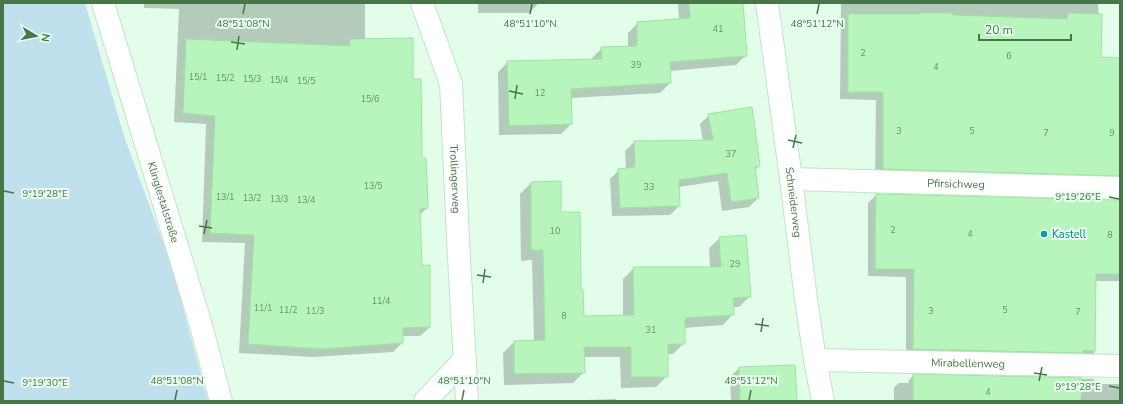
<svg xmlns="http://www.w3.org/2000/svg" width="1123" height="404" font-family="'Nunito Sans',sans-serif">
<style>
.green{fill:#bfe0ec}
.shadow{fill:#0003}
.building{fill:#b8f5bc;stroke:#97e89b}
.lines{fill:none;stroke-linecap:round;stroke-linejoin:round}
.minor-casing{stroke:#c0e4c5;stroke-width:24}
.minor{stroke:#fff;stroke-width:22}
.ticks{fill:none;stroke:#477748;stroke-width:1.5}
.culture-dot{fill:#0f9aa8;stroke:#e9ffef;stroke-width:1.5}
.labels{text-anchor:middle;dominant-baseline:central;stroke-width:4;stroke-linejoin:round;paint-order:stroke}
.number-label{font-size:9px;fill:#639665}
.street-label{font-size:11px;fill:#477748;stroke:#e9ffef}
.culture-label{font-size:11px;fill:#0d838f;stroke:#e9ffef;text-anchor:start}
.ticks-label{font-size:10px;text-anchor:middle;fill:#477748;stroke:#e9ffef;stroke-width:4;stroke-linejoin:round;paint-order:stroke}
</style>
<rect width="100%" height="100%" fill="#e2feea"/>
<polygon class="green" points="3,3 85,3 124,136 172,267 208,401 3,401"/>
<g class="shadow">
<polygon points="144,3 365,3 365,40 412,80 427,208 419,216 421,267 430,327 420,336 402,336 402,343 393,352 313,357 239,353 245,243 202,242 206,124 174,122 179,9 144,8"/>
<polygon points="478,3 539,3 529,13 478,13"/>
<polygon points="678,3 742,3 746,55 736,65 670,71 670,83 660,93 570,98 571,124 561,134 499,135 498,72 508,62 592,60 592,58 602,48 628,47 628,33 638,23 679,20"/>
<polygon points="841,3 1098,3 1100,58 1120,59 1120,187 875,177 876,100 840,99"/>
<polygon points="709,115 759,166 754,171 758,198 749,207 722,211 718,181 679,187 679,206 670,215 612,216 610,179 619,170 626,169 625,151 634,142 703,141 700,124"/>
<polygon points="560,182 560,213 580,291 583,317 623,316 623,279 634,268 710,268 709,248 720,238 750,296 739,307 733,307 733,314 723,325 684,328 684,343 673,354 667,354 667,376 656,387 621,388 620,357 583,357 584,372 573,383 504,385 503,353 514,342 534,341 532,260 521,261 520,194 531,183"/>
<polygon points="876,195 1120,201 1120,281 1095,281 1094,353 1086,361 906,357 906,277 868,276 868,203"/>
<polygon points="794,366 796,401 731,401 730,377 739,368"/>
<polygon points="914,375 1094,379 1094,384 1120,384 1120,401 894,401 894,387 899,383 909,383 909,380"/>
<polygon points="616,399 617,401 584,401 585,400"/>
</g>
<g class="building">
<polygon points="689,3 743,3 747,56 670,62 671,83 571,89 572,124 509,126 507,61 602,59 601,47 637,46 637,22 690,18"/>
<polygon points="920,13 952,13 952,15 1067,19 1068,13 1102,14 1101,57 1120,58 1120,176 883,169 883,92 848,92 848,14 920,14"/>
<polygon points="413,38 413,79 421,79 422,158 426,158 428,208 420,209 422,266 430,265 430,327 403,328 403,343 322,349 248,344 254,235 210,233 215,116 183,113 186,39 350,46 350,39"/>
<polygon points="752,107 760,166 755,167 759,198 731,202 727,173 679,180 680,206 620,208 618,169 635,167 634,141 713,140 708,114"/>
<polygon points="561,181 561,212 580,212 581,290 583,290 584,316 634,315 633,267 721,267 719,237 746,235 751,297 733,298 734,315 685,318 685,344 668,344 668,377 631,377 631,347 584,347 585,373 514,374 514,341 545,340 543,250 531,250 531,182"/>
<polygon points="876,194 1120,200 1120,274 1096,274 1095,351 1083,350 1083,353 913,349 914,269 875,269"/>
<polygon points="795,365 797,401 740,401 739,367"/>
<polygon points="913,374 1082,378 1081,401 913,401"/>
</g>
<g class="lines">
<defs>
<g id="minor">
<path id="s1" d="M103 3 200 322 221 401"/>
<path id="s2" d="M422 3 451 84 458 239 467 401"/>
<path id="s3" d="M767 3 791 179 806 299 815 360 823 401"/>
<path id="s4" d="M791 179 1120 188"/>
<path id="s5" d="M815 360 1120 366"/>
<polyline points="425,401 465,359"/>
</g>
</defs>
<use href="#minor" class="minor-casing"/>
<use href="#minor" class="minor"/>
</g>
<path class="ticks" d="M243 14 245 4M530 14 532 4M817 14 819 4M231 42 245 44M237 50 239 36M509 91 523 94M515 99 517 85M788 140 802 143M793 148 796 135M4 191 14 193M1109 197 1119 199M199 226 212 228M204 234 207 220M477 275 491 277M483 283 485 269M755 324 769 326M761 332 763 318M1034 373 1047 375M4 381 14 383M1039 381 1042 367M1109 386 1119 388M175 400 177 390M462 400 464 390M749 400 751 390"/>
<circle class="culture-dot" cx="1044" cy="234" r="4"/>
<g class="labels">
<g class="number-label">
<text x="718" y="29">41</text>
<text x="863" y="53">2</text>
<text x="1009" y="56">6</text>
<text x="636" y="65">39</text>
<text x="936" y="67">4</text>
<text x="198" y="77">15/1</text>
<text x="225" y="78">15/2</text>
<text x="252" y="79">15/3</text>
<text x="279" y="80">15/4</text>
<text x="306" y="81">15/5</text>
<text x="540" y="93">12</text>
<text x="370" y="99">15/6</text>
<text x="899" y="131">3</text>
<text x="972" y="131">5</text>
<text x="1046" y="133">7</text>
<text x="1112" y="133">9</text>
<text x="731" y="154">37</text>
<text x="373" y="186">13/5</text>
<text x="649" y="187">33</text>
<text x="225" y="197">13/1</text>
<text x="252" y="198">13/2</text>
<text x="279" y="199">13/3</text>
<text x="306" y="200">13/4</text>
<text x="893" y="230">2</text>
<text x="555" y="231">10</text>
<text x="970" y="234">4</text>
<text x="1110" y="235">8</text>
<text x="735" y="264">29</text>
<text x="381" y="301">11/4</text>
<text x="263" y="308">11/1</text>
<text x="288" y="310">11/2</text>
<text x="1005" y="310">5</text>
<text x="315" y="311">11/3</text>
<text x="931" y="311">3</text>
<text x="1078" y="312">7</text>
<text x="564" y="316">8</text>
<text x="651" y="330">31</text>
<text x="988" y="392">4</text>
</g>
<g class="street-label">
<text stroke="none"><textPath href="#s2" startOffset="181">Trollingerweg</textPath></text>
<text stroke="none"><textPath href="#s4" startOffset="165">Pfirsichweg</textPath></text>
<text stroke="none"><textPath href="#s1" startOffset="208">Klinglestalstraße</textPath></text>
<text stroke="none"><textPath href="#s3" startOffset="201">Schneiderweg</textPath></text>
<text stroke="none"><textPath href="#s5" startOffset="153">Mirabellenweg</textPath></text>
</g>
<g class="culture-label">
<text x="1052" y="234">Kastell</text>
</g>
</g>
<g class="ticks-label">
<text x="243" y="27">48°51'08"N</text>
<text x="530" y="27">48°51'10"N</text>
<text x="817" y="27">48°51'12"N</text>
<text x="45" y="197">9°19'28"E</text>
<text x="1078" y="200">9°19'26"E</text>
<text x="177" y="384">48°51'08"N</text>
<text x="464" y="384">48°51'10"N</text>
<text x="751" y="384">48°51'12"N</text>
<text x="45" y="386">9°19'30"E</text>
<text x="1078" y="390">9°19'28"E</text>
</g>
<rect width="1123" height="404" fill="none" stroke="#477748" stroke-width="8"/>
<g transform="translate(36 36) rotate(100)" stroke="#e9ffef" stroke-width="3" paint-order="stroke">
<path d="M0-3L7 15L0 10L-7 15Z" fill="#477748"/>
<text y="-6" font-size="11" font-weight="bold" text-anchor="middle" fill="#477748">N</text>
</g>
<path d="M979 34v6h92v-6" fill="none" stroke="#477748" stroke-width="2"/>
<text x="985" y="34" font-size="12" fill="#477748" stroke="#e9ffef" stroke-width="3" paint-order="stroke">20 m</text>
</svg>
